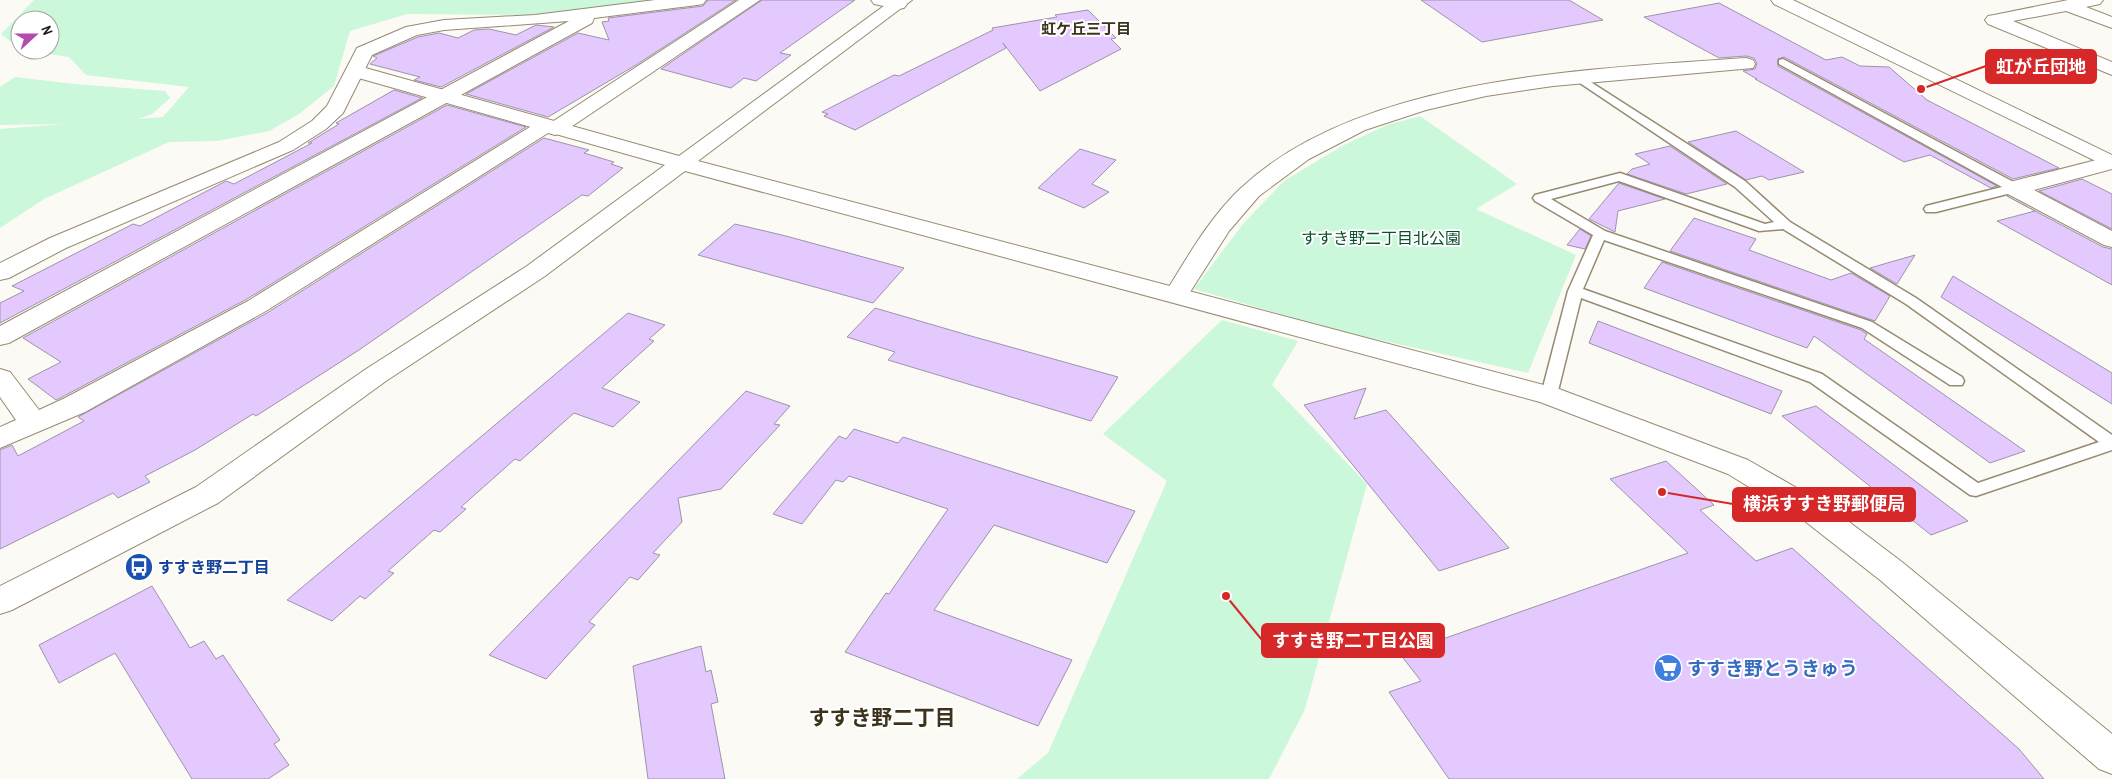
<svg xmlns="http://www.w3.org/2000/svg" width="2112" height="779" font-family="'Archivo Narrow','Noto Sans JP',sans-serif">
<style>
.green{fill:#cbf7da}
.building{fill:#e3c9fe;stroke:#9e93ab}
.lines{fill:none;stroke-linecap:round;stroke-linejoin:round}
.service-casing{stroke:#978a71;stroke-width:3}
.minor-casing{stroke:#978a71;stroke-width:2}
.tertiary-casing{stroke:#978a71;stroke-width:2}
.service{fill:#fff;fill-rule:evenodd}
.minor{fill:#fff;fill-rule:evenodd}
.tertiary{fill:#fff;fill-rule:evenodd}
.labels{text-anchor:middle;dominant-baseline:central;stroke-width:4;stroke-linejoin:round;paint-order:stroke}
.far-neighbourhood-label{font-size:15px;font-weight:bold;fill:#3d321c;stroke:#fff}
.park-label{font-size:16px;fill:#0a4f2e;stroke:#fff}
.transit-label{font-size:16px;font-weight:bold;fill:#164399;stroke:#fff;text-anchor:start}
.near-shop-label{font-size:19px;font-weight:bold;fill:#366cbe;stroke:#fff;text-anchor:start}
.near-neighbourhood-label{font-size:21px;font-weight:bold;fill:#3d321c;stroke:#fff}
.leader{fill:none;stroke:#d62828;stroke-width:2}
.callout-dot{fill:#d62828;stroke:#fff;stroke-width:2}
.callout{fill:#d62828;stroke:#d62828;stroke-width:2}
.callout-label{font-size:18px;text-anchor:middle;font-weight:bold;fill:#fff}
</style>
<rect width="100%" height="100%" fill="#fcfaf4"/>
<g class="green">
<polygon points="34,0 657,0 537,15 407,14 350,31 334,86 299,114 269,131 217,141 169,142 44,199 0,228 0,129 64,124 0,125 0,87 15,77 74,84 165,91 170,98 152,114 139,119 163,117 189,87 86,75 69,57 24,50 50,50 50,20 20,20 20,49 1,34"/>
<polygon points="1420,116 1517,184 1476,209 1576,255 1528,373 1339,331 1194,289 1243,224 1284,181 1342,146 1387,125"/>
<polygon points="1222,320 1298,341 1272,385 1367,484 1305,709 1269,779 1017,779 1048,753 1167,481 1103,434"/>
</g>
<g class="building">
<polygon points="708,0 736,0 636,65 548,117 466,94 578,33 609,40 602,22 609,21 608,18 703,6"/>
<polygon points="762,0 855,0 780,53 791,55 756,81 744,78 731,88 661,69"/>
<polygon points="1421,0 1569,0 1603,20 1482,42"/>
<polygon points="1719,3 1826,60 1842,57 1860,66 1889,67 1927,100 2059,168 2013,179 1784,57 1778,59 1778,66 1997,186 1991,188 1930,155 1904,162 1755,79 1757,79 1743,71 1755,69 1757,63 1754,58 1746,56 1719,58 1644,17"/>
<polygon points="1088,10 1116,38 1111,39 1121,49 1040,91 1003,43 1006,48 855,130 824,116 828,114 822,112 894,75 899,76 993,30 992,28 1057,17 1055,15"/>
<polygon points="536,25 554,27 441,87 414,80 420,77 370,64 377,58 373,56 418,37 439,33 458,38 474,30 489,29 516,35"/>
<polygon points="394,90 422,98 0,323 0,303 24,291 12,286 133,224 140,226 226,181 234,184 312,143 308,143 339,124 336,123"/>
<polygon points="447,105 526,127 247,299 64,396 56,400 28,379 61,362 23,338"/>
<polygon points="1736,131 1804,172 1769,180 1762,176 1746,180 1688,142"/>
<polygon points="544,138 589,150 584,153 614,162 611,164 623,168 588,196 582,195 359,350 256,416 253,414 195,450 145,476 150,482 118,498 113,493 0,549 0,450 12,445 18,456 84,421 78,417 267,313"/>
<polygon points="1670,146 1727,184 1686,194 1627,174 1632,169 1650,164 1635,154"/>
<polygon points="1080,149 1116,160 1092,184 1109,192 1084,208 1038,188"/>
<polygon points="2082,179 2112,194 2112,229 2039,191"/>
<polygon points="1619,183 1665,199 1618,211 1615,232 1589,219"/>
<polygon points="2007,196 2103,247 2112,249 2112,285 1997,221 2035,211"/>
<polygon points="1694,218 1756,239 1749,250 1831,280 1851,273 1890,296 1875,321 1670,251"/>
<polygon points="735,224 782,235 904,268 873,303 698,255"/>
<polygon points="1580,229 1591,236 1585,249 1567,245"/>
<polygon points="1915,255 1897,284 1870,268"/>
<polygon points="1662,262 1861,330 1867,334 1864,339 2025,451 1990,463 1814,336 1807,348 1644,288"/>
<polygon points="1953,276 2112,373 2112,404 1941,297"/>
<polygon points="875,308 971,336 1118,377 1091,421 888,360 895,352 847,337"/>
<polygon points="628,313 665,325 649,339 654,341 602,388 640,402 613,427 574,413 520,461 515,459 461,507 466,509 440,532 434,530 388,571 394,573 365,599 360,596 332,621 287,600"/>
<polygon points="1598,321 1782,391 1771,414 1589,343"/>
<polygon points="1366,388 1354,419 1386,410 1509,548 1439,571 1304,405"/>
<polygon points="746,391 790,406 774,424 780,425 721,489 678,498 682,522 653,553 660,555 638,580 630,577 589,622 595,625 546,679 489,655"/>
<polygon points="1816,406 1968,521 1931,535 1782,416"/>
<polygon points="854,429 898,443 903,437 1135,511 1107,563 994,525 934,610 1072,660 1038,726 845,652 886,593 889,594 948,509 849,476 843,482 836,480 802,524 773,514 839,436 846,439"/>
<polygon points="1666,461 1714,505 1700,510 1756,561 1792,548 2019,749 2044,779 1449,779 1389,692 1421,681 1400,654 1688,553 1610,479"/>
<polygon points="152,586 190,648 204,641 216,659 223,655 280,740 274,744 289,765 268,779 192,779 115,653 59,683 39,645"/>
<polygon points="701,646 706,672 711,670 718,702 711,704 725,779 648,779 633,666"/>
</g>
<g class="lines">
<defs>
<g id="service">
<polygon points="1783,59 2019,185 2021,188 2019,191 1936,212 1926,212 1924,209 1926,206 2002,187 1779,64 1779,60"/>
<path d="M1575 72 1745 181 1790 222 1916 298 2112 435V450L1976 496 1970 495 1810 382 1581 298 1557 395 1555 399H1543L1541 395 1568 291 1593 235 1535 201 1533 198 1535 195 1620 173 1765 224 1774 222 1735 187 1571 77 1569 75ZM1619 181 1759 231 1783 229 1906 304 2099 442 1978 483 1822 374 1583 289 1604 240 1862 328 1950 385H1962L1964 381 1962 377 1872 322 1605 231 1551 199Z"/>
</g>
<g id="minor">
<polygon points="655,0 706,0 703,4 697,5 594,18 592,23 9,343 0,345 0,326 569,21 444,30 417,35 372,55 343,113 326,129 293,150 66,248 9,278 0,280 0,263 50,238 279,142 312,121 327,106 357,48 406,27 444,20 535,15"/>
<polygon points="739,0 760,0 562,133 555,135 548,133 266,311 85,412 0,448 0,427 16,420 0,397 0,369 10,372 39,410 65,398 248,301 538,122 545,120 552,122"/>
<polygon points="871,0 903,0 907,4 904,8 898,9 874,4"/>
<polygon points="2068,0 2103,0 2100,4 2086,7 2112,17 2112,28 2066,11 2013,21 2112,62 2112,75 1988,24 1985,20 1988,16 1994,15"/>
<path d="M1746 58 1753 60 1755 64 1753 68 1553 86 1486 96 1426 110 1365 130 1309 159 1259 196 1229 231 1185 300 1176 302 1167 300 1164 295C1187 258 1209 218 1241 188 1361 76 1590 69 1746 58Z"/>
<polygon points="2112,156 2112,169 2034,190 2112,231 2112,247 2104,245 2006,193 2003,188 2006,183"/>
</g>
<g id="tertiary">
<polygon points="892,0 912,0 698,161 1559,389 1748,460 1828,506 1902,562 2112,734 2112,774 2099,769 1880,580 1806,522 1728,474 1540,402 685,171 545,276 386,381 218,503 12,610 0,614 0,586 196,487 366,369 527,266 665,165 348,75 346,71 348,67 362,67 679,156"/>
<polygon points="1771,0 1793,0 2112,155 2112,169 1774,4"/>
</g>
</defs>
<use href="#service" class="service-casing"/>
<use href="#minor" class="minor-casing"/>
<use href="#tertiary" class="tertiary-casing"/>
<use href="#service" class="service"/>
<use href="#minor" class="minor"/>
<use href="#tertiary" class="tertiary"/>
</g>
<defs>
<symbol id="bus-disc" viewBox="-11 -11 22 22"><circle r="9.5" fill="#1a4fb4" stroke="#fff"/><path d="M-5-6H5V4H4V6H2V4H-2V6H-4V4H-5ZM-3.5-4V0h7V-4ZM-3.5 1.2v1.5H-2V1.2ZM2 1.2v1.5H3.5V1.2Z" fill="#fff"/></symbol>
<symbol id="supermarket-disc" viewBox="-11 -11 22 22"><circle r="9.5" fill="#3f7fe0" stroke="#fff"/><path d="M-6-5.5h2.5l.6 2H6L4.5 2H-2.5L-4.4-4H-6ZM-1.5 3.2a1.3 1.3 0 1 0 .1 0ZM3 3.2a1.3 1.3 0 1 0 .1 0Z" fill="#fff"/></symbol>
</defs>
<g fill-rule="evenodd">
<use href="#bus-disc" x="123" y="551" width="32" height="32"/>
<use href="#supermarket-disc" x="1652" y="652" width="32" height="32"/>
</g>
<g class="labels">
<g class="far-neighbourhood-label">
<text x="1086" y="28">虹ケ丘三丁目</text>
</g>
<g class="park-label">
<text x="1381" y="238">すすき野二丁目北公園</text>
</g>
<g class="transit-label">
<text x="158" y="567">すすき野二丁目</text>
</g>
<g class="near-shop-label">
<text x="1687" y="668">すすき野とうきゅう</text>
</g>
<g class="near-neighbourhood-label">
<text x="882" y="717">すすき野二丁目</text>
</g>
</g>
<path class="leader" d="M1921 89L1986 66M1662 492L1733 504M1226 596L1262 640"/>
<g class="callout-dot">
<circle cx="1921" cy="89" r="5"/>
<circle cx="1662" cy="492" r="5"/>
<circle cx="1226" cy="596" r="5"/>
</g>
<g class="callout">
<rect x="1986" y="50" width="110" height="33" rx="5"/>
<rect x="1733" y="488" width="182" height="33" rx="5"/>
<rect x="1262" y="624" width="182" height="33" rx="5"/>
</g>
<g class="callout-label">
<text x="2041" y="73">虹が丘団地</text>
<text x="1824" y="510">横浜すすき野郵便局</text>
<text x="1353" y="647">すすき野二丁目公園</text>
</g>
<g transform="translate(35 35) rotate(69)"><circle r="24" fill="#ffffff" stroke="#a5a39f"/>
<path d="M0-4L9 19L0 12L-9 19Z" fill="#b44bac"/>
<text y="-8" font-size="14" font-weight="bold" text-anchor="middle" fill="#1f1a10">N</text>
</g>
</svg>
